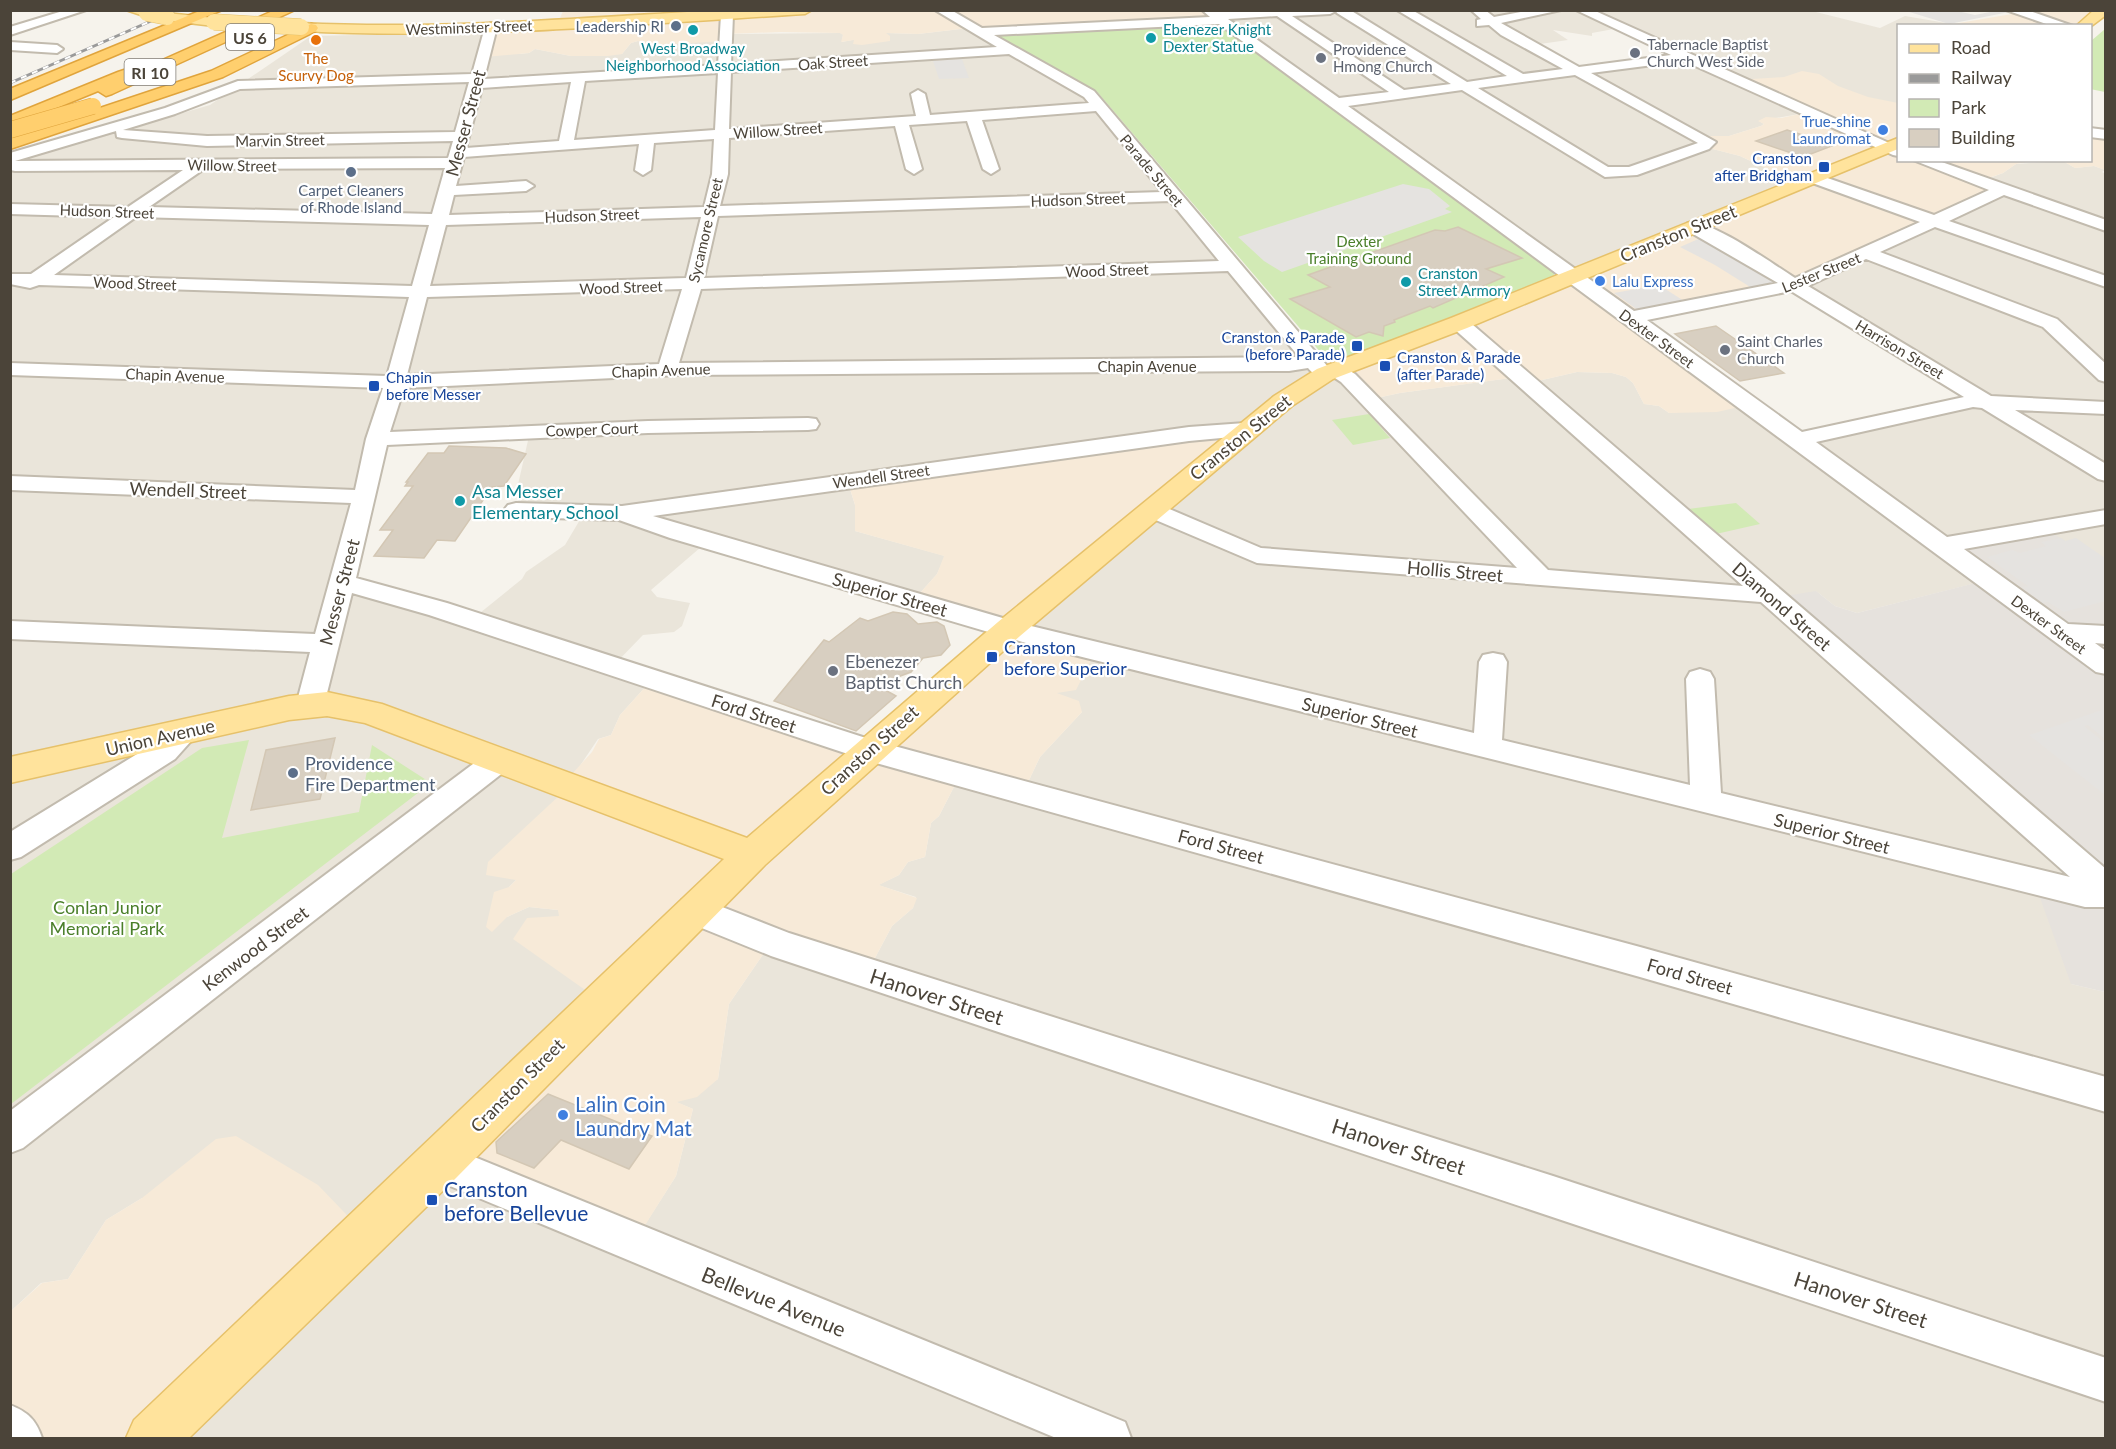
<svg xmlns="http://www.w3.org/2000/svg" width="2116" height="1449" font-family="Lato,sans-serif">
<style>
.residential{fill:#eae5da;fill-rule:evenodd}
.commercial{fill:#f7ead8}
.industrial{fill:#e6e2dd}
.green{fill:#d2eab5}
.parking{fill:#e5e3e0}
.building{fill:#d8cfc1;stroke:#d3c7b4;stroke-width:1.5}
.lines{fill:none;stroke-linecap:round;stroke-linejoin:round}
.minor-casing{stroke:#c2bbae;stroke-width:4}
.major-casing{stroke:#e6c16a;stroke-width:3}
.highway-casing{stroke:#e0a43c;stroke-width:3}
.minor{fill:#fff;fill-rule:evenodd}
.major{fill:#ffe39c;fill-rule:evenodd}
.highway{fill:#ffcf6e;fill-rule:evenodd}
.rail-casing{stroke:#9a9a9a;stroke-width:3}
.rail{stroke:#fff;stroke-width:2;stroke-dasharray:6;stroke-linecap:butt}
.major-bridge-casing{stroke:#e6c16a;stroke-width:17;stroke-linecap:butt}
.highway-bridge-casing{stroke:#e0a43c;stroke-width:17;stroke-linecap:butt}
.major-bridge{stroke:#ffe39c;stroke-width:16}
.highway-bridge{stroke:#ffcf6e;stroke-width:16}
.service-dot{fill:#5c6f8a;stroke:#fff;stroke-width:2}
.culture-dot{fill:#0f9aa8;stroke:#fff;stroke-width:2}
.food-dot{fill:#e8710a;stroke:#fff;stroke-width:2}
.worship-dot{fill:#6b7280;stroke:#fff;stroke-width:2}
.shop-dot{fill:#3f7fe0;stroke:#fff;stroke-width:2}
.transit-dot{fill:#1a4fb4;stroke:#fff;stroke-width:2}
.labels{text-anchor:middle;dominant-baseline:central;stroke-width:4.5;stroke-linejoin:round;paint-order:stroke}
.far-service-label{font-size:15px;fill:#4e5e75;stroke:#fff;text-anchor:end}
.far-street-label{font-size:15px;fill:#4b4439;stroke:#fff}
.far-culture-label{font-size:15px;fill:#0d838f;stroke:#fff;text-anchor:start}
.far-worship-label{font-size:15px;fill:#5b616d;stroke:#fff;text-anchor:start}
.far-food-label{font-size:15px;fill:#c56008;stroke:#fff}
.far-shop-label{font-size:15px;fill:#366cbe;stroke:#fff;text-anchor:end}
.far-transit-label{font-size:15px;fill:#164399;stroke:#fff;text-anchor:end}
.far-park-label{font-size:15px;fill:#4a7f2a;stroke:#fff}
.shield{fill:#fff;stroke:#817c74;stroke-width:1.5}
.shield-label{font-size:16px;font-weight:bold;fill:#4b4439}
.street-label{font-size:18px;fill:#4b4439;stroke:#fff}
.culture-label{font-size:18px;fill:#0d838f;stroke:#fff;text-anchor:start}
.transit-label{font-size:18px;fill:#164399;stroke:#fff;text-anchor:start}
.worship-label{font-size:18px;fill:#5b616d;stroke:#fff;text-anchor:start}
.service-label{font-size:18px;fill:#4e5e75;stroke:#fff;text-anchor:start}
.park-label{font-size:18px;fill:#4a7f2a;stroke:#fff}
.near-street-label{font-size:21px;fill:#4b4439;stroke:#fff}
.near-shop-label{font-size:21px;fill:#366cbe;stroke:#fff;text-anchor:start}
.near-transit-label{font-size:21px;fill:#164399;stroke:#fff;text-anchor:start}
</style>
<rect width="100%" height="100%" fill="#f6f3ec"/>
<g class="residential">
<path d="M1348 10H1808L1880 28 1905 16 1958 25 1898 26V132L1805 113 1759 121 1764 124 1761 126 1729 136H1703L1709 148 1740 156 1774 172 1808 184 1581 276 1221 17ZM1619 28 1686 60 1571 68 1533 45 1568 40 1553 30 1592 36V33Z"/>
<path d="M492 28 519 54 529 53 535 49 571 56 622 54 631 43 638 41 641 42 640 45 729 34 840 33 843 34 842 42 886 33 918 34 969 28 1089 96 1312 363 1337 375 1372 399 1400 393 1518 377 1529 383 1577 372 1612 373 1626 377 1633 383 1644 404 1659 406 1669 413 1748 405 1790 435 1990 403 1801 288 1979 182 2003 173 2016 164 2063 161 2075 168 2094 166 2105 170 2102 172 2106 174 2105 565 1988 580 1857 613 1835 606 1816 591 2102 895 2071 984 2105 992V1438H172L364 1245 142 1198 106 1220 68 1279 41 1283 11 1311V163L210 105 311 36 406 34ZM529 436 517 489H524L510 518H581L565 545 526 572 522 579 470 621 343 577 382 439ZM848 483 1057 599 1020 637 1055 693 1082 712 1040 757 1022 795 956 783 939 816 931 823 925 857 908 862 899 875 878 885 916 897 913 908 892 926 866 975 766 950 729 1004 718 1079 676 1102 693 1109 676 1176 630 1248 605 1005 558 910 529 907 507 917 509 887 517 879 561 794 598 739 611 735 620 715 648 684 611 668 643 635 674 632 682 626 690 603 657 597 651 590 708 541 912 602 937 574 945 556 855 531V505Z"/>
</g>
<g class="commercial">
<polygon points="563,11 1348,11 980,33 969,28 918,34 886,33 890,36 890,41 862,45 853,44 854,40 841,42 843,35 840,33 781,32 726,34 725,41 640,46 641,42 638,41 631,43 622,54 608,56 571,56 535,49 529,53 485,57 492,28 558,23"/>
<polygon points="2013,11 2105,11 2090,26 1953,24 2018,13"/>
<polygon points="1802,71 1819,74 1838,86 1868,97 1898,103 1898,160 2033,161 2016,164 2003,173 1980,181 2005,195 1800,286 1637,320 1748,405 1717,412 1669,413 1659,406 1644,404 1633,383 1626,377 1612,373 1577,372 1529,383 1518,377 1400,393 1372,399 1346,371 1808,184 1774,172 1740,156 1709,148 1702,136 1729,136 1761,126 1764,124 1758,121 1766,117 1781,118 1804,113 1736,80 1784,77"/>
<polygon points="2091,131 2105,135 2105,170 2094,166 2075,168 2063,161 2090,160"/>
<polygon points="1242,432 1021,630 1090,655 1091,660 1076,690 1057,693 1079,701 1082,712 1040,757 1022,795 956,783 939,816 931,823 925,857 908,862 899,875 879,885 917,898 913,908 892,926 866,975 766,950 729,1004 718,1079 697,1097 677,1102 693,1109 676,1176 630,1249 446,1175 605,1004 513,939 527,918 559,916 558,910 529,907 507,917 492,932 486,927 494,892 509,887 516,880 486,875 488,862 561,794 561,786 592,752 599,739 611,735 620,715 648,684 859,752 1012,638 912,602 937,574 944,556 855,531 855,505 848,482"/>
<polygon points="236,1136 318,1185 368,1237 364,1245 172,1438 11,1438 11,1311 42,1283 68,1279 106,1220 142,1198 216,1139"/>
</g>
<polygon class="industrial" points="2049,531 2105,565 2105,992 2071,984 2039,895 2097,901 1773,598 1816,591 1835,606 1857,613 1987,580 1946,548"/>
<g class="green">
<polygon points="1218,22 1554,273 1554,276 1350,357 1341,359 1322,354 1098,93 992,34"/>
<polygon points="2105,29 2105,92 2090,89 2091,41"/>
<polygon points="1369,414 1390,438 1353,445 1332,420"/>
<polygon points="1736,503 1760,524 1716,534 1688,509"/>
<polygon points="249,740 222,838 359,812 372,745 431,783 11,1104 11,874 202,748"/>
</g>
<g class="parking">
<polygon points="1906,11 1957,11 1975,15 1995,11 2009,12 1949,24"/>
<polygon points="962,59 969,78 939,79 933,61"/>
<polygon points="1403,184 1429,189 1450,206 1445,209 1452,212 1282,272 1264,261 1238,237"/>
<polygon points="1703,237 1784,284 1755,290 1715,265 1680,247"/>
<polygon points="1659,285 1684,301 1675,302 1677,304 1639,311 1614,293"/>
<polygon points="2061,538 2065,541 2076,538 2105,558 2105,601 2064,612 2048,602 2043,603 2022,587 2028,586 1987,557 2012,550 2020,553 2046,546 2041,542"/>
<polygon points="2105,709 2105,739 2088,725 2084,726 2105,743 2105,795 2029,735"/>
</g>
<g class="building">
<polygon points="1787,130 1834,145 1803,157 1756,141"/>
<polygon points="1458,227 1522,258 1486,269 1504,277 1433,308 1430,306 1394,320 1395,322 1384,326 1383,336 1369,332 1356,337 1290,299 1330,287 1308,275 1435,230 1445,231"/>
<polygon points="1716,326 1784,373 1740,381 1675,334"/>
<polygon points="449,446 506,448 526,454 504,486 492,487 455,541 437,540 424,558 374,556 393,530 380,530 413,486 405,486 408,482 406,482 428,453 444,453"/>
<polygon points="893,612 907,614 918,624 937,622 944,626 950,645 941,655 923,658 911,672 876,685 896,696 856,731 774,701 824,640 829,642 860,618 868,621"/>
<polygon points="335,738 320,799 251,810 266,750"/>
<polygon points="548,1094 652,1136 629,1169 561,1140 534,1168 497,1153 496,1142"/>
</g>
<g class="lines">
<defs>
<g id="minor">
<polygon points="66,10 86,10 10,35 10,27"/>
<path d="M935 10H951L982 28 1210 17 1202 10H1350L1467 82 1507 76 1397 10H1412L1523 74 1563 69 1501 35 1489 25 1477 26V20L1481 19 1471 10H1485L1494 17 1532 10H1561L1501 23 1579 67 1671 55 1576 10H1593L1898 147V156L1893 155 1684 61 1591 73 1716 142 1709 149 1637 175 1605 177 1462 90 1348 106 1634 311 1778 283 1688 231 1685 227 1688 223C1710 218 1774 265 1795 278L1920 222 1807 181 1805 178 1807 175 1813 173 1934 215 1989 190 1913 160H1936L2106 220V231L2004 195 1949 221 2106 276V287L1935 227 1880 252 2057 319 2106 364V382L2099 380 2043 327 1866 259 1808 286 1991 396 2106 402V414L2015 410 2106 464V481L2098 479 1982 408 1973 407 1816 442 1947 537 2106 510V524L1964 549 2068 624 2106 626V644L2095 643 2106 651V674L2096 672 1219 24 994 35 1094 91 1328 367C1339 362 1346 368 1355 374L1548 570 1743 586 1452 327 1449 323 1452 319H1466L2106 869V907H2085L1026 643 670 538 619 520 516 517 508 515 504 510 508 505 516 503 622 506 1189 427 1245 423 1253 425 1256 430 1253 435 1189 441 653 516 1027 625 1474 733 1479 662 1483 655 1493 653 1503 655 1507 662 1502 740 1690 785 1686 679 1690 672 1700 669 1710 672 1714 679 1721 793 2070 877 1761 602 1257 563 1144 515 1140 510 1144 505H1160L1261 548 1517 568 1341 382 1329 374C1319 379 1314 375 1308 368L1289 371 678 375 404 388 390 432 648 421 808 418 816 419 819 424 816 429 808 430 648 433 387 445 356 578 447 603 872 740 1640 947 2106 1077V1112L1640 977 869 761 429 615 352 593 324 705 320 712 310 715 300 712 296 705 310 652 10 639V621L315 634 351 503 10 490V476L355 490 366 439 383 388 10 375V363L387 376 409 297 39 285 30 288 10 284V274H31L114 217 10 214V204L128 207 183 170 15 171 10 170V153L165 108 238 81 472 74 485 27 491 23 497 27 484 79 718 65 721 15 727 11 733 15 731 64 997 47ZM1336 11 1337 13 1451 84 1404 90 1292 16 1330 14ZM1277 16 1389 92 1339 98 1228 19ZM1009 54 1084 97 1089 103 930 115 925 94 918 90 911 94 916 116 729 129 731 72ZM718 73 715 130 574 140 585 81ZM1575 75 1698 143 1629 167H1608L1478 88ZM469 82 455 132 207 136 123 130 175 114 240 89ZM571 82 559 141 466 148 482 88ZM1096 111 1162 192 720 206 728 174 729 138 895 126 906 169 914 174 922 169 909 125 967 121 983 169 991 174 999 169 982 120ZM116 131 117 137 122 138 207 146 453 141 448 158 15 161ZM714 139 712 174 704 207 449 215 454 195 526 191 534 186 526 181 456 186 464 157 639 144 635 170 643 175 651 170 654 143ZM445 168 432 214 149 207 204 169ZM1170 201 1219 261 704 278 718 216ZM136 217 429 225 412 286 54 275ZM701 217 686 278 430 286 446 225ZM1228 271 1299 357 679 363 701 289ZM682 289 659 364 407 375 427 297ZM1791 291 1964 397 1802 432 1647 320Z"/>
<polygon points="2006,10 2027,10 2073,26 2052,26"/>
<polygon points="10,42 57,45 63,49 57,53 10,50"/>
<polygon points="2090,128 2106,130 2106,139 2090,137"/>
<polygon points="186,720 196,724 200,731 175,759 21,857 10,860 10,832 155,743 176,724"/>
<polygon points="499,749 509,752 514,760 509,768 23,1148 10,1153 10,1111 489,752"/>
<polygon points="694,896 789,933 1553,1176 2106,1358 2106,1402 771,956 682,920 678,910 682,900"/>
<polygon points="440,1143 1125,1422 1131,1438 1056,1438 426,1176 421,1162 426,1148"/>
<path d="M10 1405C28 1412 36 1420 42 1438H10Z"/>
</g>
<g id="major">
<polygon points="126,10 152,10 154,13 147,17"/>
<path d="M720 10H812L805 14C637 24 469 40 301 31L294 27 301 23C441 30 581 18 720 10Z"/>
<polygon points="2094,10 2106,10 2106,15 2090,27 2076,26"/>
<polygon points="167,13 214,18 221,22 214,26 162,20 160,17"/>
<polygon points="1898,138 1898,149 1467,328 1333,379 1292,406 1020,636 765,865 456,1178 189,1438 126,1438 134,1420 724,859 365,723 327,716 289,720 10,783 10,757 289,696 327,692 382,704 747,838 998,622 1274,396 1317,369 1451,318"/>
</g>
<g id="highway">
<polygon points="202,10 222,10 10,100 10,89"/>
<polygon points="275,10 295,10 112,94 106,96 98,91 10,127 10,116 118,72 124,70 131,74"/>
<polygon points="311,24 316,25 318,28 316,31 223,77 10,149 10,138 211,71"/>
</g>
</defs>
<use href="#minor" class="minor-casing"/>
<use href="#major" class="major-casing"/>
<use href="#highway" class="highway-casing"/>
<use href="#minor" class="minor"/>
<use href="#major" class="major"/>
<use href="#highway" class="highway"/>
<defs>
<polyline id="rail" points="10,83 176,10"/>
</defs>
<use href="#rail" class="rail-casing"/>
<use href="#rail" class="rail"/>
<defs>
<g id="major-bridge">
<polyline points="147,13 167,17"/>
<polyline points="214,22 301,27"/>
</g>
<polyline id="highway-bridge" points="10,130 93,106"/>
</defs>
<use href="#major-bridge" class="major-bridge-casing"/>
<use href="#highway-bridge" class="highway-bridge-casing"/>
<use href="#major-bridge" class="major-bridge"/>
<use href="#highway-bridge" class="highway-bridge"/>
</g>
<g class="service-dot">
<circle cx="676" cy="26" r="6"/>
<circle cx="351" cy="172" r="6"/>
<circle cx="293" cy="773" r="6"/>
</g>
<g class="culture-dot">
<circle cx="693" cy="30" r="6"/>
<circle cx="1151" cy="38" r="6"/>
<circle cx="1406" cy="282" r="6"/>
<circle cx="460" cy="501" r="6"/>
</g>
<circle class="food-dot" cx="316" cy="40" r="6"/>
<g class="worship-dot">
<circle cx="1635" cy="53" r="6"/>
<circle cx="1321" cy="58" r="6"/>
<circle cx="1725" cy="350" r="6"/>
<circle cx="833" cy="671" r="6"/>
</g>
<g class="shop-dot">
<circle cx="1883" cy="130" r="6"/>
<circle cx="1600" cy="281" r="6"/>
<circle cx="563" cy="1115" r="6"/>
</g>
<g class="transit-dot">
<rect x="1818" y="161" width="12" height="12" rx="3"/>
<rect x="1351" y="340" width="12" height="12" rx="3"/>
<rect x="1379" y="360" width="12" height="12" rx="3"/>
<rect x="368" y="380" width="12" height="12" rx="3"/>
<rect x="986" y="651" width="12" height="12" rx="3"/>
<rect x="426" y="1194" width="12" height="12" rx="3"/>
</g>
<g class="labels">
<g class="far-service-label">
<text x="664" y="26">Leadership RI</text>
<text x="351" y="190" text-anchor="middle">Carpet Cleaners<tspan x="351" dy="17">of Rhode Island</tspan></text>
</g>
<g class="far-street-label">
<text transform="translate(469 27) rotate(-2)">Westminster Street</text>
<text transform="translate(833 62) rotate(-4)">Oak Street</text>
<text transform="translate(778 130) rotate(-4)">Willow Street</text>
<text transform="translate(280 140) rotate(-1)">Marvin Street</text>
<text transform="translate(232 165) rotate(1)">Willow Street</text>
<text transform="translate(1152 170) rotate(50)">Parade Street</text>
<text transform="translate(1078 199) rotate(-2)">Hudson Street</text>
<text transform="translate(107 211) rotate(2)">Hudson Street</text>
<text transform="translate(592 215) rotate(-2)">Hudson Street</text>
<text transform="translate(705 230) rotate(-77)">Sycamore Street</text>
<text transform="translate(1107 270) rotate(-2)">Wood Street</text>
<text transform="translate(1821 272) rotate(-22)">Lester Street</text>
<text transform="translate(135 283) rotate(2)">Wood Street</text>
<text transform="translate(621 287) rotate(-2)">Wood Street</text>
<text transform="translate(1657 338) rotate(36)">Dexter Street</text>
<text transform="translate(1900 349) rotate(31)">Harrison Street</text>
<text x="1147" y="366">Chapin Avenue</text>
<text transform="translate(661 370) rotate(-2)">Chapin Avenue</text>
<text transform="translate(175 375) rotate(2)">Chapin Avenue</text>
<text transform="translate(592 429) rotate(-2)">Cowper Court</text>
<text transform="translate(881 476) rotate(-8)">Wendell Street</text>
<text transform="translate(2049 624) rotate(36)">Dexter Street</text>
</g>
<g class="far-culture-label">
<text x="1163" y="29">Ebenezer Knight<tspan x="1163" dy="17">Dexter Statue</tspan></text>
<text x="693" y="48" text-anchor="middle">West Broadway<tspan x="693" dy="17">Neighborhood Association</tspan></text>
<text x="1418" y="273">Cranston<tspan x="1418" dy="17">Street Armory</tspan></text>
</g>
<g class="far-worship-label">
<text x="1647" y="44">Tabernacle Baptist<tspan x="1647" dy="17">Church West Side</tspan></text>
<text x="1333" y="49">Providence<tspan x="1333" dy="17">Hmong Church</tspan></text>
<text x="1737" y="341">Saint Charles<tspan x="1737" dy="17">Church</tspan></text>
</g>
<g class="far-food-label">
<text x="316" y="58">The<tspan x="316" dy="17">Scurvy Dog</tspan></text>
</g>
<g class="far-shop-label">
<text x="1871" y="121">True-shine<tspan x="1871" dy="17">Laundromat</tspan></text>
<text x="1612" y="281" text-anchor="start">Lalu Express</text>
</g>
<g class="far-transit-label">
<text x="1812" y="158">Cranston<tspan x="1812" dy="17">after Bridgham</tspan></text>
<text x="1345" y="337">Cranston &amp; Parade<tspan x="1345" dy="17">(before Parade)</tspan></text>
<text x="1397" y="357" text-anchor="start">Cranston &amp; Parade<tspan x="1397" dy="17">(after Parade)</tspan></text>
<text x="386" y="377" text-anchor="start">Chapin<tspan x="386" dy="17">before Messer</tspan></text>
</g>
<g class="far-park-label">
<text x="1359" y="241">Dexter<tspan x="1359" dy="17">Training Ground</tspan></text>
</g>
<g class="shield">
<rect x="226" y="24" width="48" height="26" rx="4.5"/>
<rect x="124.5" y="59" width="51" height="26" rx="4.5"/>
</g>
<g class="shield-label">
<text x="250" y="37">US 6</text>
<text x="150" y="72">RI 10</text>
</g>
<g class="street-label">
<text transform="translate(465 123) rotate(-75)">Messer Street</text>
<text transform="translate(1678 233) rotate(-22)">Cranston Street</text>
<text transform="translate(1240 437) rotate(-39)">Cranston Street</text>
<text transform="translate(188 490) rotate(2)">Wendell Street</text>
<text transform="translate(1455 571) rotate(5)">Hollis Street</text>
<text transform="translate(339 592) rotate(-75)">Messer Street</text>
<text transform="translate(890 594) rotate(16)">Superior Street</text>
<text transform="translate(1782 606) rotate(41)">Diamond Street</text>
<text transform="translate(754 713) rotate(18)">Ford Street</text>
<text transform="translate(1360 717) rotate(14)">Superior Street</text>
<text transform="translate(160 737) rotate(-13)">Union Avenue</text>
<text transform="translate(869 750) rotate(-42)">Cranston Street</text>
<text transform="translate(1832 833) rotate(14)">Superior Street</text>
<text transform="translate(1221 846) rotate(15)">Ford Street</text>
<text transform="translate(255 948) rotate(-37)">Kenwood Street</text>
<text transform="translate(1690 976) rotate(16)">Ford Street</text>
<text transform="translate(517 1085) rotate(-45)">Cranston Street</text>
</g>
<g class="culture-label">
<text x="472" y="491">Asa Messer<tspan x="472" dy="21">Elementary School</tspan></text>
</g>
<g class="transit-label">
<text x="1004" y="647">Cranston<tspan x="1004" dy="21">before Superior</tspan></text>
</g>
<g class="worship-label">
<text x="845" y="661">Ebenezer<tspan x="845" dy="21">Baptist Church</tspan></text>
</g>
<g class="service-label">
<text x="305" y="763">Providence<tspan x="305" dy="21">Fire Department</tspan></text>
</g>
<g class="park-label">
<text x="107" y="907">Conlan Junior<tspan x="107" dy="21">Memorial Park</tspan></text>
</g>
<g class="near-street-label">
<text transform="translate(937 996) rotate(18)">Hanover Street</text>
<text transform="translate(1399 1146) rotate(18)">Hanover Street</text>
<text transform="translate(1861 1299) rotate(18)">Hanover Street</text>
<text transform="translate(774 1301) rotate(22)">Bellevue Avenue</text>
</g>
<g class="near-shop-label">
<text x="575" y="1103">Lalin Coin<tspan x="575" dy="24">Laundry Mat</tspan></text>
</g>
<g class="near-transit-label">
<text x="444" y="1188">Cranston<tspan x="444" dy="24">before Bellevue</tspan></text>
</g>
</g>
<rect width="2116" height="1449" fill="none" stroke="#4b4439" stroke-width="24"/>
<rect x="1897" y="24" width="195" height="138" fill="#ffffff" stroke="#b7b4b0" stroke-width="1.5"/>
<rect x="1909" y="44" width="30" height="9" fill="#ffe39c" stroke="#b7b4b0" stroke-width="1.5"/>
<text x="1951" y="54" font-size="18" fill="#4b4439">Road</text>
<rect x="1909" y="74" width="30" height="9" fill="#9a9a9a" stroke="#b7b4b0" stroke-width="1.5"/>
<text x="1951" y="84" font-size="18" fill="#4b4439">Railway</text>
<rect x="1909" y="99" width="30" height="18" fill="#d2eab5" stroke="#b7b4b0" stroke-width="1.5"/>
<text x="1951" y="114" font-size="18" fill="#4b4439">Park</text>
<rect x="1909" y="129" width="30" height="18" fill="#d8cfc1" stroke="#b7b4b0" stroke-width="1.5"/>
<text x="1951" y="144" font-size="18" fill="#4b4439">Building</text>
</svg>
